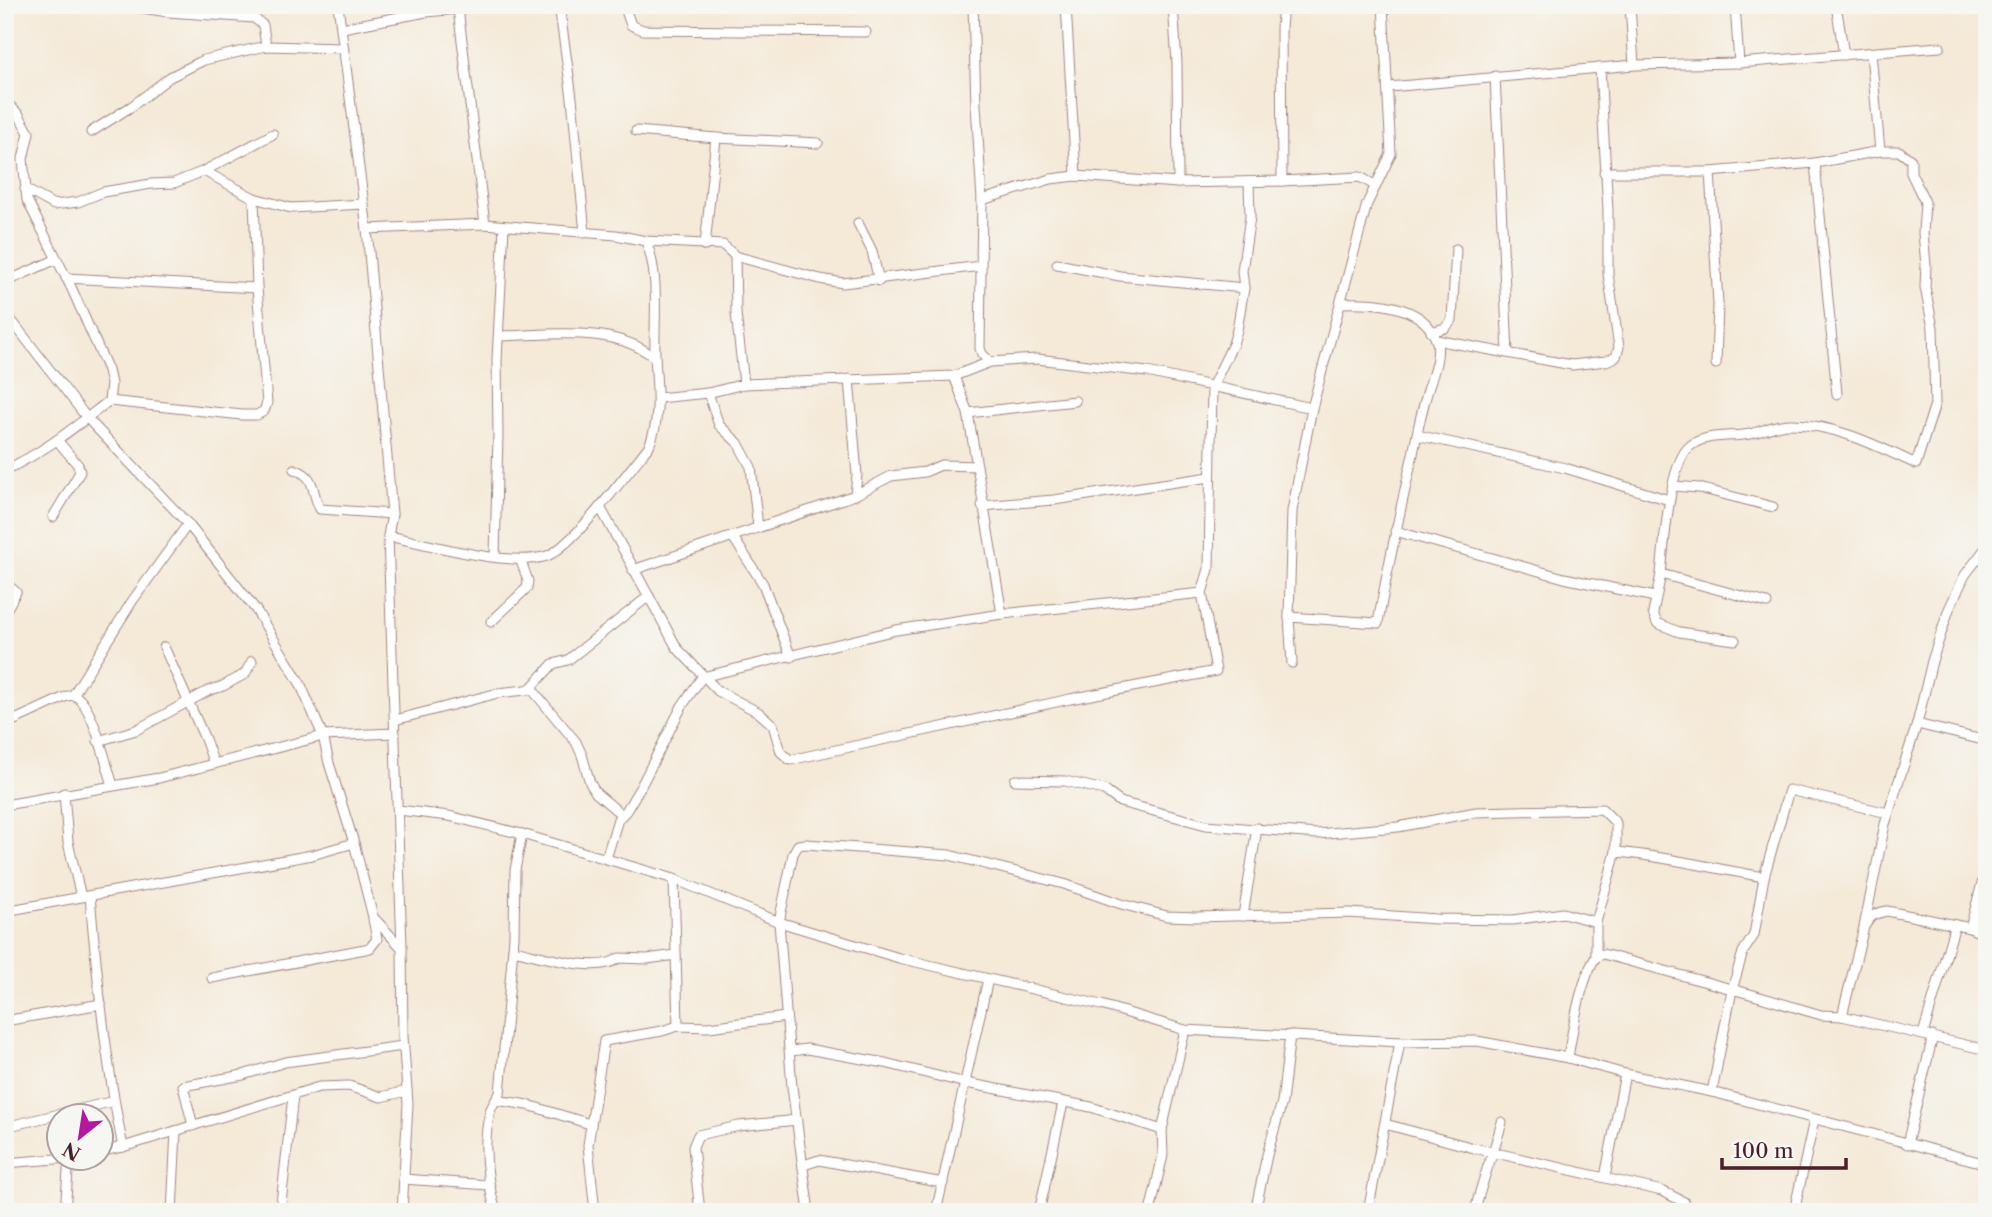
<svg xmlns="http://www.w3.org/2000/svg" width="1992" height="1217" font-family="'Libre Caslon Text',serif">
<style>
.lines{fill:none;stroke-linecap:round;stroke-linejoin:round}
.minor-casing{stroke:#a08481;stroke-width:11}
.minor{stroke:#fff;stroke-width:9}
</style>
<rect width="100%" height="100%" fill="#f6f6f2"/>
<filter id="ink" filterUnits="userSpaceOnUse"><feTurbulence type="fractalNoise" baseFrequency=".0143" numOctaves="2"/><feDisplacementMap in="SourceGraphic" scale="14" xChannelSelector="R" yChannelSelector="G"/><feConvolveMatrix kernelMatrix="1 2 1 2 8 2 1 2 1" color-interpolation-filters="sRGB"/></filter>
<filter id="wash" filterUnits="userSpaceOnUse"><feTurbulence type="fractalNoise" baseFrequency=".00686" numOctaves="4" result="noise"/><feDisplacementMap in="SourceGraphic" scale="28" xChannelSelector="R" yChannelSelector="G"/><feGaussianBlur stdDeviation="1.57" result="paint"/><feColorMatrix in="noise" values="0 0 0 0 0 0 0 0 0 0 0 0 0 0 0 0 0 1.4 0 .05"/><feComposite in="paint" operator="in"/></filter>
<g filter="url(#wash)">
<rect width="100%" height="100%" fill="#f5e9d7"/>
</g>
<g filter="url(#ink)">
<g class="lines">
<defs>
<g id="minor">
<polyline points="124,5 168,12 254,18 263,25 266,46"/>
<polyline points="338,5 367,229 392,514 388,536 402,948 403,1036 408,1104 402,1212"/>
<polyline points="559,5 572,98 585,233"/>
<polyline points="624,5 631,25 643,30 866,32"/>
<polyline points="973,5 976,105 982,200 980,348 982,354 990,362"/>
<polyline points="1066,5 1076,176"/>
<polyline points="1173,5 1177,63 1178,183"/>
<polyline points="1630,5 1634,65"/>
<polyline points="1735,5 1739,63"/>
<polyline points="1836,5 1844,55"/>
<polyline points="458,9 485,224"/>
<polyline points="342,28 426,12 458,9 460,5"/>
<polyline points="1871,53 1880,151"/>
<polyline points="1495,76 1508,353"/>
<polyline points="1389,87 1634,65 1739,63 1940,47"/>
<path d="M5 101 19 115 29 133 23 159 27 200 71 287 108 370 111 384 109 401C76 426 43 453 5 470"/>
<polyline points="636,131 716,138 705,246"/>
<polyline points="91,132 132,106 170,77 204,60 266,46 343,48"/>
<polyline points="716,138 818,143"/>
<polyline points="1815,163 1837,394"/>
<polyline points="204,171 273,134"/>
<path d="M1604 172H1710L1815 163 1880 151H1899L1911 160V173L1925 202 1923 233 1926 265 1925 287 1933 328 1935 404 1916 464C1878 446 1832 423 1789 424 1773 424 1759 434 1743 435 1725 437 1700 434 1687 449 1669 470 1664 545 1661 574"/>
<polyline points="1710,172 1718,303 1716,364"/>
<polyline points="1282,181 1281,28 1283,5"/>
<polyline points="25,189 54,205 78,202 103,192 151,184 174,183 204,171 254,198 291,208 364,204"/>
<polyline points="982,200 1051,179 1076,176 1178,183 1282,181 1360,177 1376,186"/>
<polyline points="858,223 872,251 879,281"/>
<polyline points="367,229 485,224 616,235 646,241 723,245 735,256 820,279 843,283 981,266"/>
<polyline points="735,256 736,313 744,384"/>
<polyline points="1057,264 1120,276 1244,288"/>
<polyline points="66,278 257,288"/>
<polyline points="5,282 57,259"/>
<polyline points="5,312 87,418 188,524 256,610 300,683 323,736 329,763 354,843 373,917 402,948"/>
<polyline points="1431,332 1445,328 1452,320 1456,249"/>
<path d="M499 336C548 335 614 324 655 358"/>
<polyline points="1436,340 1572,365 1606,361 1616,357 1619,347 1608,274 1608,210 1600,68"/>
<polyline points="954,376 968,413 1002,614"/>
<polyline points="849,379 857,475 855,495"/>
<polyline points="708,393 719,425 738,443 751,467 758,527"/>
<polyline points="658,398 708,393 744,384 954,376 990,362 1037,359 1147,372 1312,408"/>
<polyline points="109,401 242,415 257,415 264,411 267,403 257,288 254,198"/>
<polyline points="968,413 1075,401"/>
<polyline points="1417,435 1565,468 1669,500"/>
<path d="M294 469C317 477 310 489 320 509L392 514"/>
<polyline points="1673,486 1699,488 1773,507"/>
<polyline points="982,506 1054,500 1210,477"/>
<polyline points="600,507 677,648 718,691 758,712 773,725 781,752 790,760 1070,699 1216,671 1202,593 1209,569 1212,387 1233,344 1237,330 1244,288 1242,271 1250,217 1249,182"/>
<polyline points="53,517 80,472 78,465 57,440"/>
<polyline points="1395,531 1564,578 1655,597"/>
<path d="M388 536C428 544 510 568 547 556 573 546 629 471 649 446 662 417 656 385 655 354 654 317 660 276 646 241"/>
<polyline points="733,537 763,584 791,657"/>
<polyline points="495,557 498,434 497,360 504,226"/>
<polyline points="633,570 855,495 891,476 925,472 941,465 977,466"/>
<polyline points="5,583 16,592 5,612"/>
<path d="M1289 617 1378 623C1388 566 1400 511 1413 454 1417 435 1420 416 1426 397 1430 381 1442 355 1436 339 1422 303 1371 302 1341 303"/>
<polyline points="491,622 527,588 528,581 521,561"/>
<polyline points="1735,640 1679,632 1657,623 1653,613 1661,574 1767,603"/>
<polyline points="164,647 205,739 214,764"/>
<polyline points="1292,663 1289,617 1292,511 1312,408 1367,204 1391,154 1383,5"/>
<polyline points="531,688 576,742 582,755 590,783 596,793 622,815"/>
<polyline points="73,695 133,600 188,524"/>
<polyline points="395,720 498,693 526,690 531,688 553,664 568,660 649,596"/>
<path d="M6 724 67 696C71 696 73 694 77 697 94 709 106 765 113 785"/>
<polyline points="1917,724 1987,741"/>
<polyline points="98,741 136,730 208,691 223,686 245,674 252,661"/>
<polyline points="1015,780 1065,781 1104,790 1120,802 1206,825 1317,834 1398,827 1476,812 1602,809 1616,823 1616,852"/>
<polyline points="64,793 68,842 81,897"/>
<polyline points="5,805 159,778 323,736 395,733"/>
<polyline points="398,810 449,816 522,834 674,879 779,922 899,958 1101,1005 1185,1030 1400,1042 1477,1041 1568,1058 1625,1074 1712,1092 1987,1164"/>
<polyline points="606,859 618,819 626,811 641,786 682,706 702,677 896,630 1002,614 1202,593"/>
<polyline points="1764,877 1789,790 1888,813"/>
<polyline points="674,879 678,1026"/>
<path d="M90 896C97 980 106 1064 123 1147"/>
<polyline points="5,911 312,855 354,843"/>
<polyline points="1243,916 1257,828"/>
<path d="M1596 922 1616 852C1666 856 1714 869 1764 877L1754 935 1743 952 1732 990 1712 1092"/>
<path d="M1866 924C1870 915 1877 913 1887 911L1970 928 1987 865"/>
<polyline points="1970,928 1987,936"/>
<path d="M513 950C539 955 598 975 619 958L647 959 676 955"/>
<polyline points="212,978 370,948 377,939 373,919"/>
<polyline points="1842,1016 1864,927 1885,824 1917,724 1932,661 1949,609 1965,575 1985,549"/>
<polyline points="5,1021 101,1004"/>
<polyline points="1923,1034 1955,925"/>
<polyline points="791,1051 807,1049 885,1063 966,1083 1091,1107 1162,1130"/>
<path d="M1568 1058C1572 1032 1581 978 1596 957L1603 954 1750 994 1821 1015 1842 1016 1987 1050"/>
<polyline points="496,1100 528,1105 590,1124"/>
<polyline points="1385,1124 1474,1148 1662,1191 1684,1202 1686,1212"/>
<polyline points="193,1126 183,1086 243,1075 285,1062 403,1046"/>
<polyline points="5,1127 114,1101"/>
<polyline points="1907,1144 1933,1036"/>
<polyline points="102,1151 123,1147 319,1087 349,1086 381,1097 407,1091"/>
<polyline points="5,1163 69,1158"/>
<polyline points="804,1165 819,1160 943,1183"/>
<polyline points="1605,1177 1625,1074"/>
<polyline points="403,1179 489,1185"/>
<polyline points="65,1212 69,1158"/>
<polyline points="172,1212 176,1131"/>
<polyline points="280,1212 293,1096"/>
<path d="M496 1212C487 1181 482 1144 490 1112 491 1106 497 1099 500 1093L514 937 515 870 522 834"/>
<polyline points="595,1212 588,1145 604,1041 662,1031 678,1026 709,1027 786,1017"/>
<polyline points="700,1212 693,1147 698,1135 739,1126 797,1120"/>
<polyline points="809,1212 792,1087 779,922 793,854 798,845 806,844 949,855 1064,884 1121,904 1167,916 1196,917 1349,913 1436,919 1513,920 1563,913 1596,922 1596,957"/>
<polyline points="936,1212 988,979"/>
<polyline points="1039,1212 1063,1103"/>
<polyline points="1150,1212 1163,1155 1162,1130 1185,1030"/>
<polyline points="1255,1212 1267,1155 1282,1102 1290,1035"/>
<polyline points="1368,1212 1400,1042"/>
<path d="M1475 1212C1481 1181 1494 1153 1502 1122"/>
<polyline points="1794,1212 1814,1120"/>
</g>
</defs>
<use href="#minor" class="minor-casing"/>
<use href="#minor" class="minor"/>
</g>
</g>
<rect width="1992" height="1217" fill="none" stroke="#f6f6f2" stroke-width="28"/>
<g transform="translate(80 1137) rotate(210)"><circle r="33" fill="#f6f6f2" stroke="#b1a0a2" stroke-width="2"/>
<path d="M0-5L12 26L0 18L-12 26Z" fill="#b5179e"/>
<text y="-10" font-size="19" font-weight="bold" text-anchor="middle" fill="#4a1f2b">N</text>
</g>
<path d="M1722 1158v10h124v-10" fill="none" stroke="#4a1f2b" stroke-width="3.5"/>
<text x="1733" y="1158" font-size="21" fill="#4a1f2b" stroke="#f6f6f2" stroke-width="5" paint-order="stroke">100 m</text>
</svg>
